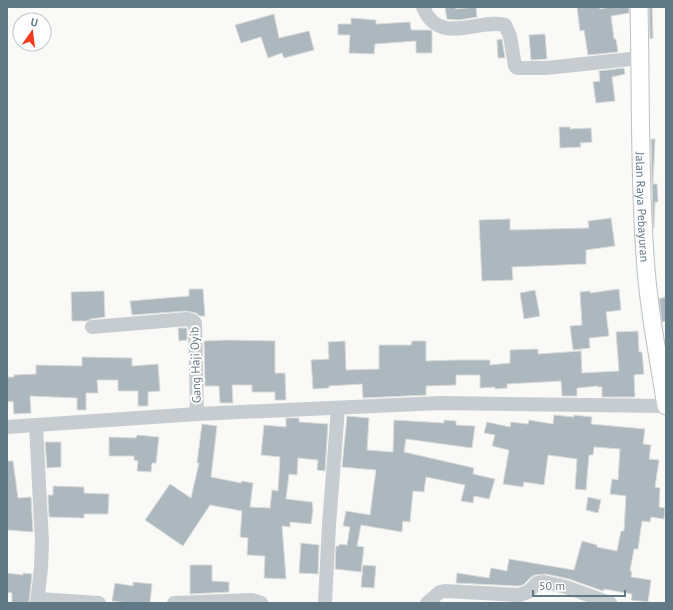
<svg xmlns="http://www.w3.org/2000/svg" width="673" height="610" font-family="'PT Sans',sans-serif">
<style>
.building{fill:#acb8bd;stroke:#dbdbd9}
.lines{fill:none;stroke-linecap:round;stroke-linejoin:round}
.major-casing{stroke:#b9bfc2;stroke-width:19}
.minor{stroke:#c6cccf;stroke-width:14}
.major{stroke:#fff;stroke-width:17}
.labels{text-anchor:middle;dominant-baseline:central;stroke-width:4;stroke-linejoin:round;paint-order:stroke}
.street-label{font-size:12px;fill:#617885;stroke:#fff}
</style>
<rect width="100%" height="100%" fill="#f9f9f7"/>
<g class="building">
<polygon points="455,7 456,9 476,7 477,17 459,20 447,19 445,8"/>
<polygon points="577,7 599,7 600,9 610,7 629,7 629,13 611,16 614,39 616,39 618,52 588,55 584,30 580,31"/>
<polygon points="649,7 652,7 653,38 650,39"/>
<polygon points="274,14 279,38 309,31 314,50 284,58 282,53 268,58 261,37 241,43 235,25"/>
<polygon points="351,18 376,20 376,24 410,22 411,30 430,30 432,31 432,53 416,53 416,41 375,44 374,54 349,53 350,35 338,35 338,24 351,24"/>
<polygon points="545,34 547,59 531,60 529,35"/>
<polygon points="502,39 505,58 498,58 497,40"/>
<polygon points="624,68 625,74 612,77 615,101 596,103 593,82 600,81 599,71"/>
<polygon points="559,127 570,127 570,129 591,128 592,142 580,143 581,147 560,148"/>
<polygon points="651,139 655,139 653,184 657,184 658,202 655,202 654,228 653,224"/>
<polygon points="611,218 615,246 586,250 586,264 512,267 513,280 482,281 479,220 510,219 510,230 589,228 588,221"/>
<polygon points="189,289 203,289 205,316 200,316 196,313 186,311 132,315 130,301 189,296"/>
<polygon points="619,289 621,310 606,312 609,336 589,338 590,348 573,350 570,326 582,325 580,292 590,291 590,293"/>
<polygon points="535,290 540,316 524,319 520,293"/>
<polygon points="104,291 105,317 91,319 87,321 72,321 71,292"/>
<polygon points="665,297 666,303 666,321 662,322 659,299"/>
<polygon points="178,328 187,328 187,340 179,341"/>
<polygon points="638,331 639,352 642,352 644,374 634,375 635,397 602,397 602,387 598,387 598,386 577,388 577,396 562,396 561,381 507,384 507,388 495,389 495,387 480,388 480,375 456,375 456,385 426,386 426,395 363,398 362,384 329,386 329,388 313,389 311,360 329,359 328,342 345,341 346,370 379,369 379,345 411,345 412,341 426,341 426,361 455,360 490,360 490,365 510,363 510,350 538,349 538,354 581,351 582,373 619,371 616,332"/>
<polygon points="229,340 275,341 275,373 285,373 286,400 275,400 275,392 252,392 252,385 232,385 233,403 220,403 219,386 205,386 204,341"/>
<polygon points="82,357 132,358 132,366 158,364 160,391 148,392 148,406 138,406 138,391 118,391 118,380 97,380 98,393 86,393 86,410 77,410 77,398 30,396 31,413 14,414 13,401 7,402 7,377 14,377 14,375 36,374 36,365 82,366"/>
<polygon points="554,415 574,417 574,415 592,417 591,424 645,429 643,444 651,445 649,459 659,460 655,487 660,488 659,507 665,508 664,519 651,517 650,522 642,521 638,549 634,549 630,571 632,571 631,577 651,580 648,602 631,600 632,594 604,589 603,591 569,579 546,574 535,575 531,577 523,585 518,586 456,583 457,573 489,578 491,568 507,571 509,559 574,570 582,541 597,545 597,547 617,551 621,531 624,531 626,496 610,494 612,479 618,480 620,449 594,447 593,455 589,455 586,490 575,489 577,459 548,455 544,485 524,482 523,487 503,484 509,450 492,446 495,435 484,433 487,422 510,427 511,422 528,424 529,420 553,424"/>
<polygon points="347,416 369,418 367,450 393,452 394,420 444,423 444,420 456,421 456,425 475,426 472,448 406,439 404,452 474,468 473,474 495,479 489,499 474,496 473,503 461,501 465,485 426,477 424,492 413,491 410,522 403,521 402,532 361,525 357,546 364,547 361,572 335,569 336,546 339,546 339,544 347,545 350,527 343,526 346,511 370,515 376,470 342,467"/>
<polygon points="286,418 299,418 299,422 328,424 325,471 317,470 318,460 298,458 297,475 289,474 286,499 312,502 313,510 311,524 290,522 290,527 282,526 286,579 264,578 265,556 247,555 248,538 240,537 242,511 210,505 183,546 145,520 170,484 191,498 199,463 197,463 202,424 217,426 211,477 241,483 242,481 253,483 250,507 270,508 272,490 278,491 280,457 261,455 264,425 286,427"/>
<polygon points="137,435 159,437 156,463 152,463 151,472 137,471 138,461 134,460 134,456 109,456 109,437 136,438"/>
<polygon points="45,442 61,442 61,467 47,468"/>
<polygon points="7,461 13,461 18,498 31,497 33,532 7,530"/>
<polygon points="53,486 84,487 84,493 109,494 108,514 84,514 84,518 49,517 48,495 53,495"/>
<polygon points="588,497 601,500 598,513 586,510"/>
<polygon points="301,543 319,545 318,574 299,573"/>
<polygon points="190,565 212,565 212,581 229,582 229,592 190,594"/>
<polygon points="363,565 376,566 374,588 361,587"/>
<polygon points="7,573 23,575 23,573 32,574 29,603 12,603 12,593 7,592"/>
<polygon points="133,582 152,584 150,603 128,603 112,601 115,583 133,586"/>
</g>
<g class="lines">
<defs>
<g id="major">
<path id="s1" d="M639 7C641 90 639 173 645 255 648 306 658 356 666 406"/>
</g>
</defs>
<use href="#major" class="major-casing"/>
<g class="minor">
<path d="M423 7C439 47 478 18 505 25L510 36 515 66 517 68H546L640 58"/>
<polyline points="92,327 187,319 193,321 195,323 197,414"/>
<polyline points="36,425 42,542 41,568 37,603"/>
<polyline points="7,427 197,414 440,403 666,406"/>
<polyline points="38,599 99,603"/>
<polyline points="174,603 252,600 261,603"/>
<polyline points="325,603 329,525 338,408"/>
<polyline points="427,603 440,592 445,591 519,595 528,592 537,583 544,582 566,587 610,603"/>
</g>
<use href="#major" class="major"/>
</g>
<g class="labels">
<g class="street-label">
<text stroke="none"><textPath href="#s1" startOffset="200">Jalan Raya Pebayuran</textPath></text>
<text transform="translate(195 365) rotate(-92)">Gang Haji Oyib</text>
</g>
</g>
<rect width="673" height="610" fill="none" stroke="#617885" stroke-width="16"/>
<g transform="translate(32 32) rotate(14)"><circle r="19" fill="#ffffff" stroke="#c0c9ce"/>
<path d="M0-3L7 15L0 10L-7 15Z" fill="#f43a1c"/>
<text y="-6" font-size="11" font-weight="bold" text-anchor="middle" fill="#617885">U</text>
</g>
<path d="M533 590v6h92v-6" fill="none" stroke="#617885" stroke-width="2"/>
<text x="539" y="590" font-size="12" fill="#617885" stroke="#ffffff" stroke-width="3" paint-order="stroke">50 m</text>
</svg>
